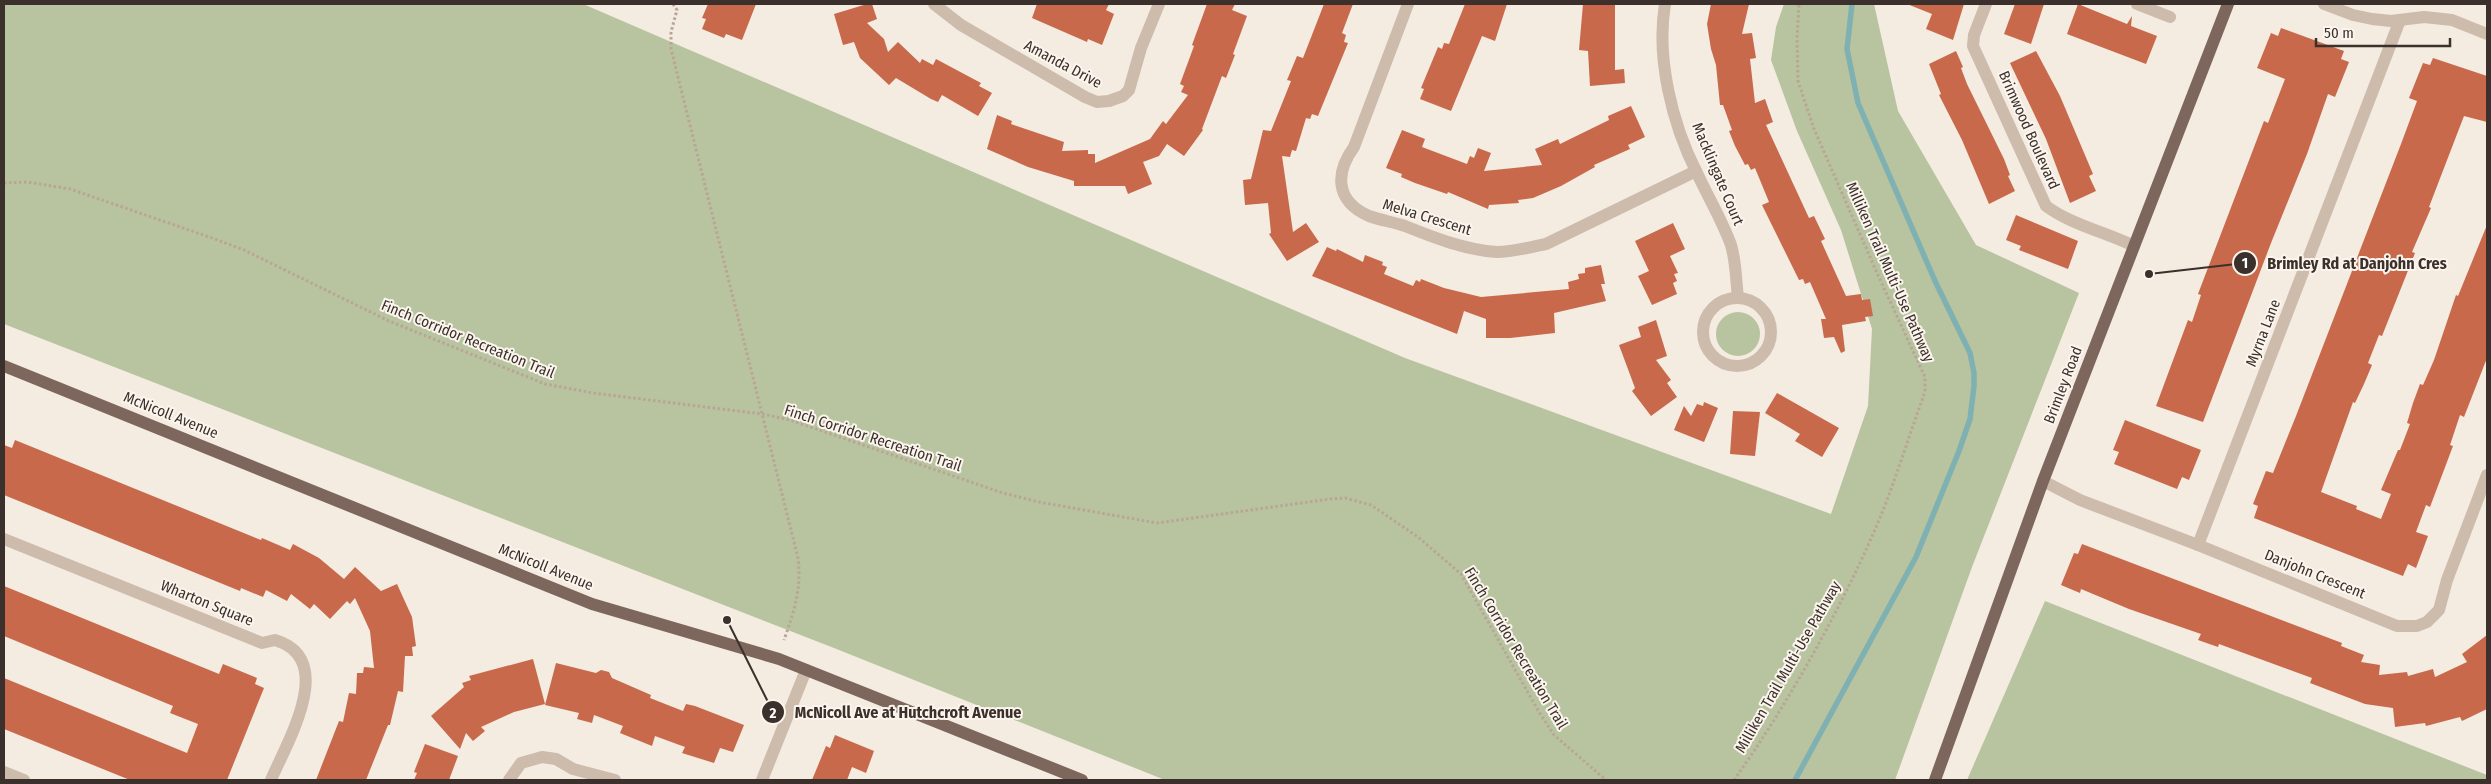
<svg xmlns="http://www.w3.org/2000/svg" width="2491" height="784" font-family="'Fira Sans Condensed',sans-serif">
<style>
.green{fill:#b8c4a0}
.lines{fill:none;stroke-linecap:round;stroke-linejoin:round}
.stream{stroke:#7fb0b2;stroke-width:5.5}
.building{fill:#c8694b}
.path{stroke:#b9a596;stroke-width:3;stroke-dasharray:2.5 2.5;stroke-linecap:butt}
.minor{stroke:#cdbbac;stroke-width:12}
.major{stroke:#7d675c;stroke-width:12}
.labels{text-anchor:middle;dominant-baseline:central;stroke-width:4;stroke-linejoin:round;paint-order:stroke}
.street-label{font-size:15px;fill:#3b302b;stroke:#fbf5ee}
.leader{fill:none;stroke:#3b302b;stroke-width:2}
.callout-dot{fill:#3b302b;stroke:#fbf5ee;stroke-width:2}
.mark-label{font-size:15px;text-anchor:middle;font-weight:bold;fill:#fff}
.callout-label{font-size:16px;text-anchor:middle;font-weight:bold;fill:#3b302b;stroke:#fbf5ee;stroke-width:4;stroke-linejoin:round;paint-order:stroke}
</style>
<rect width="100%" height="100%" fill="#f4ebe1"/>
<g class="green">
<polygon points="4,4 583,4 1405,358 1831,514 1868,406 1872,329 1841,230 1797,131 1771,60 1776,27 1784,4 1874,4 1898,111 1976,245 2079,293 1972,567 1895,780 1165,780 834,648 4,324"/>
<circle cx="1738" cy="334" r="22"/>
<polygon points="2045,601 2487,775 2487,780 1967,780"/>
</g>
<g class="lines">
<polyline class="stream" points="1795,780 1916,557 1959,451 1970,419 1974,386 1974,373 1970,353 1935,281 1858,103 1847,49 1852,4"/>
</g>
<g class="building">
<polygon points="708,4 756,4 742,40 726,34 724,38 702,29 706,19 702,18"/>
<polygon points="867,4 872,4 877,19 867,23 884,39 888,52 898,42 920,63 922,59 933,65 936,59 981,83 979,86 992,93 978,116 942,95 938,102 931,99 896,78 889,85 860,58 854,42 843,45 834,14"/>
<polygon points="1037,4 1109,4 1106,10 1114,14 1102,45 1088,39 1087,42 1032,18"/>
<polygon points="1207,4 1235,4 1232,10 1247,16 1233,54 1235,55 1226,78 1222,76 1202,129 1203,130 1184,156 1167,144 1159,156 1143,162 1152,184 1128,194 1125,186 1074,186 1074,181 1028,167 987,149 997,115 1012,121 1011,124 1064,142 1062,151 1088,150 1088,154 1095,154 1095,163 1150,139 1163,121 1166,124 1188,95 1181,92 1184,86 1180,84 1194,46 1192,45"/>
<polygon points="1324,4 1353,4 1342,33 1346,35 1344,42 1348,43 1318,116 1312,114 1310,119 1306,118 1296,151 1292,150 1290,157 1282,156 1293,232 1306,223 1319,242 1287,261 1269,234 1271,233 1268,203 1245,205 1243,180 1251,179 1263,130 1271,131 1291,81 1287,80 1297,56 1303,58"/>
<polygon points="1465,4 1507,4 1495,41 1482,36 1451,111 1420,99 1424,89 1421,88 1438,47 1442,49 1444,43 1449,44"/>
<polygon points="1583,4 1615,4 1615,70 1624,69 1625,83 1590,86 1588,51 1579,50"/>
<polygon points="1711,4 1749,4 1742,34 1752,33 1756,58 1750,59 1755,103 1765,99 1773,122 1766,125 1809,218 1814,216 1825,239 1821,241 1846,296 1861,294 1862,300 1870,299 1873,316 1865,317 1866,321 1842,325 1845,351 1841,353 1834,337 1824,338 1821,319 1826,319 1810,282 1805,284 1803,279 1799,280 1762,205 1769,202 1755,168 1751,170 1748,164 1745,165 1735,146 1729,131 1732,130 1723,105 1720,105 1716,65 1711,49 1707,24"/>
<polygon points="1907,4 1964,4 1953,40 1926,29 1932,14"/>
<polygon points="2015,4 2044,4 2031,44 2004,34"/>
<polygon points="2078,4 2127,24 2132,16 2131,26 2157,36 2146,64 2067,34"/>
<polygon points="2281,28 2344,51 2341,59 2349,62 2335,97 2328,94 2307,154 2271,243 2203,422 2156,406 2188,320 2192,322 2201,295 2198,294 2264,121 2268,123 2285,79 2257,68 2271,33 2278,36"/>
<polygon points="1956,51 1963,67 1961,68 1967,84 2004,159 2010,175 2008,176 2015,191 1989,204 1962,140 1939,95 1941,94 1929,64"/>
<polygon points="2036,51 2060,96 2093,174 2089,176 2096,191 2070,203 2046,139 2010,63"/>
<polygon points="2433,58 2487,76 2487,122 2464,116 2429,207 2431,208 2412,252 2415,253 2382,336 2379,335 2368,363 2372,365 2364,384 2355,403 2353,402 2321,492 2357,506 2356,509 2381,519 2391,494 2381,490 2398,450 2400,450 2410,424 2407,423 2413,403 2420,384 2423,385 2434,360 2456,295 2458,296 2487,225 2487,358 2464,417 2460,415 2450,445 2453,446 2430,507 2426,505 2416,532 2428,536 2416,568 2408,564 2403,576 2254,518 2258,506 2253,504 2266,471 2273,473 2296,416 2401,144 2417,101 2409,98 2423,63 2430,65"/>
<polygon points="1631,106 1645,137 1628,145 1630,149 1594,165 1595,167 1561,186 1533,198 1518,200 1519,203 1489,205 1488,209 1448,192 1447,194 1415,183 1401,177 1402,174 1386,168 1402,130 1425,139 1422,147 1467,164 1470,156 1474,158 1478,148 1491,153 1484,171 1542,165 1535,149 1558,139 1560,144 1609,120 1608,116"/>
<polygon points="2016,215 2078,241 2068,269 2019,250 2021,246 2006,240"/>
<polygon points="1673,223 1685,249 1670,256 1678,273 1674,274 1677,281 1673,283 1677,294 1652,305 1638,276 1649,271 1635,241"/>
<polygon points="1327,247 1336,251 1337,249 1363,262 1365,255 1383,262 1382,265 1387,267 1384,274 1413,286 1416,280 1420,282 1421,279 1444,288 1481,297 1569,289 1568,282 1579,279 1578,274 1585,273 1585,268 1601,265 1605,284 1601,284 1606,301 1554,313 1555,333 1510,338 1486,338 1486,319 1464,311 1457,334 1312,276"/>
<polygon points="1656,320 1667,356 1656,360 1671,380 1667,383 1677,397 1651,416 1632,391 1635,388 1619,345 1641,337 1638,327"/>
<polygon points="1777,393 1839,428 1822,457 1795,441 1800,434 1765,413"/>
<polygon points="1704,402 1718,408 1704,442 1674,430 1684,406 1691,416 1697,404 1703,406"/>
<polygon points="1733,411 1760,412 1755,456 1730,454"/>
<polygon points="2125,420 2201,450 2189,480 2182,477 2177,489 2114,464 2119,452 2113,450"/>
<polygon points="15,440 261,540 262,538 290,550 293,544 319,558 344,579 355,567 381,591 397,584 412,617 416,646 412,647 413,656 405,656 403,692 398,691 390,725 388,725 366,780 316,780 339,721 343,722 349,693 356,694 357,673 363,673 364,667 374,668 370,631 355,598 350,604 347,601 330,619 314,604 310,609 291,594 287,601 266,590 263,597 241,588 240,591 4,495 4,445 12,448"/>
<polygon points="2082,544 2342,643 2341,646 2364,655 2361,662 2380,665 2379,675 2407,672 2408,676 2433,669 2435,677 2467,662 2462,654 2487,635 2487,709 2462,721 2460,717 2426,726 2425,723 2395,727 2393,708 2365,704 2310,683 2312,678 2219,644 2218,647 2198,640 2201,634 2129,609 2081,589 2080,593 2061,585 2074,553 2078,554"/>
<polygon points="4,586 219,674 223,664 257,678 255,684 264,688 227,780 130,780 4,729 4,678 187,753 198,724 170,713 173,706 4,636"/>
<polygon points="533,659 545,704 514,712 481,727 485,731 473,741 466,733 460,749 431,716 464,687 462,683 471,680 469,676"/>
<polygon points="556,663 596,673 601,670 609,672 612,678 651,695 650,698 683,711 686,704 695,706 744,725 733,752 720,748 714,763 682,753 685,747 655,736 652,746 620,733 623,726 594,715 592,723 577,719 579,713 545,705"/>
<polygon points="835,735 874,751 866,773 852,767 847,780 812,780 826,746 830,748"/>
<polygon points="425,744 458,756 449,780 414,780 417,773 414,772"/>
</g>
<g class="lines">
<g class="path">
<path d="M673 4 677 10 671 32V49L798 558C802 588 794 612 784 640"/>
<polyline points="4,183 28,182 70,189 215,239 244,250 389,321 545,384 593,393 762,414 790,420 1003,493 1039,502 1157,523 1330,499 1345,498 1371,505 1418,537 1461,574 1539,712 1554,735 1606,780"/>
<path d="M1734 780C1786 707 1838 614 1874 532 1894 486 1908 438 1925 392V377L1877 273 1814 129 1798 81 1797 39 1799 4"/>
</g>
<g class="minor">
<polyline points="934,4 961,25 1085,97 1097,102 1109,101 1123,96 1129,90 1141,48 1159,4"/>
<path d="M1408 4 1354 147C1335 173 1335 201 1369 216 1380 220 1393 222 1405 226 1435 238 1465 250 1497 252 1514 252 1530 247 1546 244L1696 171"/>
<path d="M1665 4C1656 58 1672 124 1697 173 1708 197 1722 220 1731 245 1736 261 1736 281 1738 298"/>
<path d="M1986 4 1974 35 1973 46 2046 206C2072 225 2105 232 2134 246"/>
<polyline points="2137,4 2170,17"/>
<polyline points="2324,4 2353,15 2372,19 2391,21 2424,17 2452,20 2487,34"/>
<circle cx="1737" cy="332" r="34"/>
<polyline points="2043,481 2080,500 2198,545 2397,626 2417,626 2427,622 2439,610 2447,580 2487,475"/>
<path d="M4 539 262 643 275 640C338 659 287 742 271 780"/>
<polyline points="2198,545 2400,20"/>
<polyline points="4,772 24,780"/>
<polyline points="509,780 521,763 542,757 556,759 573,769 615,780"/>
<polyline points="762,780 806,670"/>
</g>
<g class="major">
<polyline points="4,366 592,604 779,659 1082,780"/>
<polyline points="1935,780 2043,481 2228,4"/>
</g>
</g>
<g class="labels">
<g class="street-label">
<text transform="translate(1063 64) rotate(28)">Amanda Drive</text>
<text transform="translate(2029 130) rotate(66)">Brimwood Boulevard</text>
<text transform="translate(1718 174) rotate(67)">Macklingate Court</text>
<text transform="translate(1427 217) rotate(17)">Melva Crescent</text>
<text transform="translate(1890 272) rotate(66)">Milliken Trail Multi-Use Pathway</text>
<text transform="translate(2263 333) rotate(-69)">Myrna Lane</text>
<text transform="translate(468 339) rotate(22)">Finch Corridor Recreation Trail</text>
<text transform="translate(2063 385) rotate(-69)">Brimley Road</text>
<text transform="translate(171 415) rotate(22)">McNicoll Avenue</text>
<text transform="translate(873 438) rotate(18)">Finch Corridor Recreation Trail</text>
<text transform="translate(546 567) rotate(22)">McNicoll Avenue</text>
<text transform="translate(2315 574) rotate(22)">Danjohn Crescent</text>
<text transform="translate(207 603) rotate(22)">Wharton Square</text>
<text transform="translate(1516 648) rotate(59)">Finch Corridor Recreation Trail</text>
<text transform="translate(1788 667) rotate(-60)">Milliken Trail Multi-Use Pathway</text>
</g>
</g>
<path class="leader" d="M2149 274L2245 263M727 620L773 712"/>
<g class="callout-dot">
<circle cx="2149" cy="274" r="5"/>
<circle cx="727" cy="620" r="5"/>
<circle cx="2245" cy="263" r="12"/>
<circle cx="773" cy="712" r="12"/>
</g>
<g class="mark-label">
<text x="2245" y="268">1</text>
<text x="773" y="718">2</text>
</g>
<g class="callout-label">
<text x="2357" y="269">Brimley Rd at Danjohn Cres</text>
<text x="908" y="718">McNicoll Ave at Hutchcroft Avenue</text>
</g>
<rect width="2491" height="784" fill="none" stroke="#3b302b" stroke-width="10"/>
<path d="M2316 38v8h134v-8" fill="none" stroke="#3b302b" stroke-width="2.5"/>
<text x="2324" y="38" font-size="15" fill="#3b302b" stroke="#fbf5ee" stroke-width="4" paint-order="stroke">50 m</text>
</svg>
